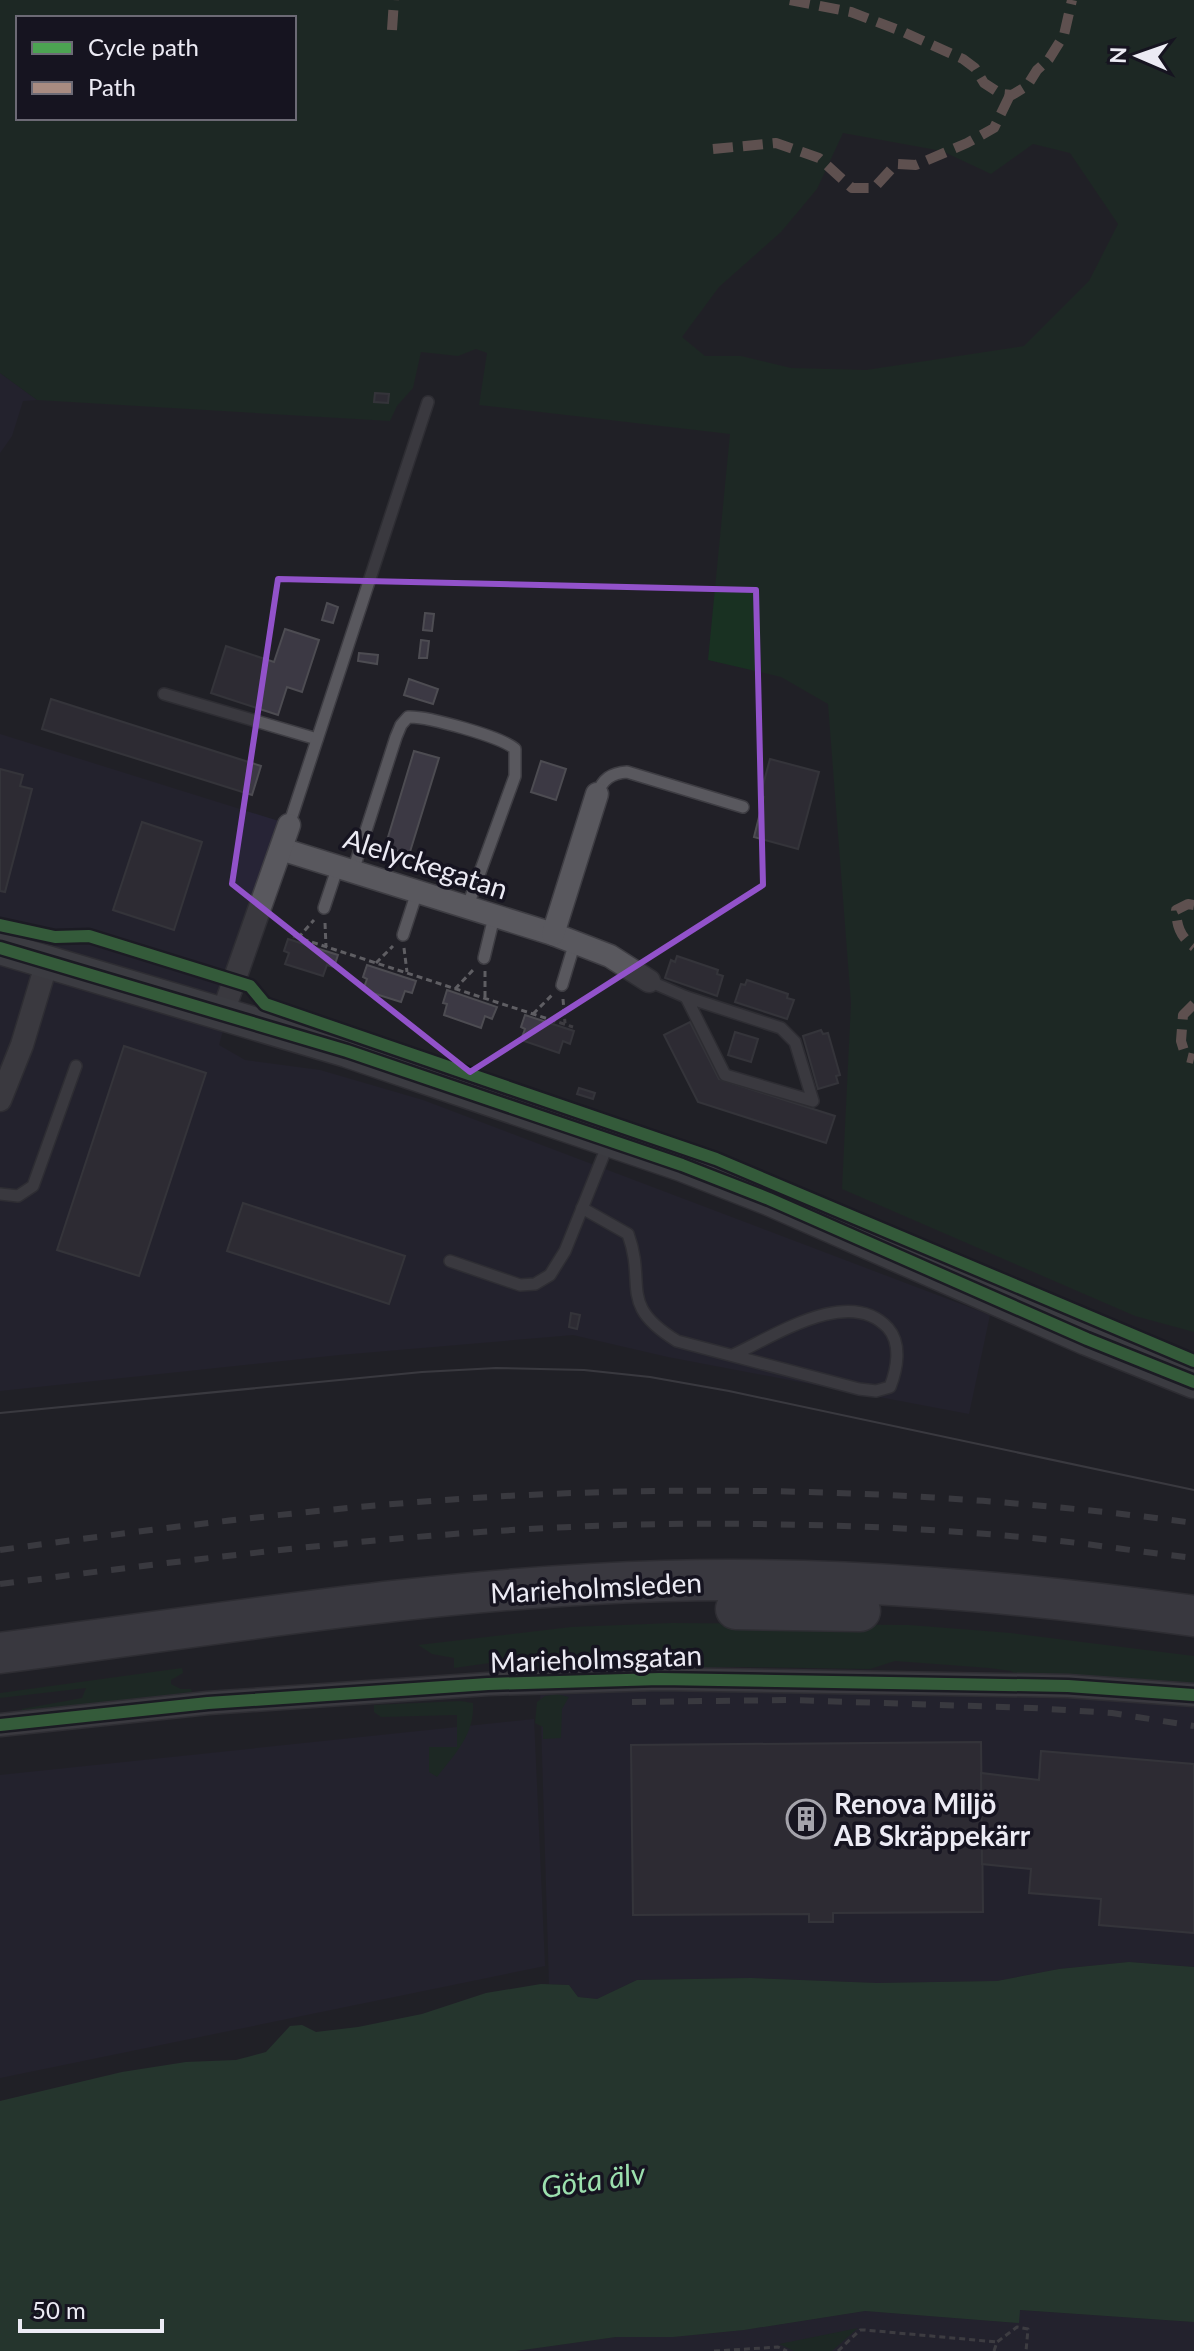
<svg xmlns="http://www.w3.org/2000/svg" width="1194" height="2351" font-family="Lato,sans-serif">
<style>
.built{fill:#272436}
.green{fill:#193122;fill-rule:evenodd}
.water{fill:#2a4f36}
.building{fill:#3c3944;stroke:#4d4c52;stroke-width:2}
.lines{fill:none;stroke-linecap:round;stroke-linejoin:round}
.lane-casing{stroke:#3e3d43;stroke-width:14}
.street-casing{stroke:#3e3d43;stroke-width:25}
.secondary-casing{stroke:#3e3d43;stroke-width:35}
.highway-casing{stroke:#3e3d43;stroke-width:43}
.path{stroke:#5f5e63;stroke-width:3;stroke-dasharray:6 4;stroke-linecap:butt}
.lane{stroke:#59585e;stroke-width:11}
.street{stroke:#59585e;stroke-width:22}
.secondary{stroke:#5c5c62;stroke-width:32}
.highway{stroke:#58565e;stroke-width:40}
.tram{stroke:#58575e;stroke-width:2}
.rail{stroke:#58575e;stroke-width:6;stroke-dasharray:14 14;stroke-linecap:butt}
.quiet{stroke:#a88b81;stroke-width:10;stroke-dasharray:20 10;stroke-linecap:butt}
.cycleway-casing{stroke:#161420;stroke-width:17}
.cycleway{stroke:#4ca352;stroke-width:12}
.marked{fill:none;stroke:#9252ca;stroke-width:6;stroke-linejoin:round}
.labels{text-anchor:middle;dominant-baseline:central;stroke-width:7;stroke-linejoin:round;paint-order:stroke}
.street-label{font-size:28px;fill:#ecebf4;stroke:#161420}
.poi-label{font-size:28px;font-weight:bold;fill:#ecebf4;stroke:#161420;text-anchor:start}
.water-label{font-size:30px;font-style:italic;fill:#9bdfae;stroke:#161420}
</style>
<rect width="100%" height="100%" fill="#212027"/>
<g class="built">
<polygon points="0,373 37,400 23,401 12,436 0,453"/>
<polygon points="0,734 282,822 219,1045 245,1060 320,1070 423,1100 990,1315 969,1414 668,1357 573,1335 339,1355 0,1391"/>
<polygon points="737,1685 1194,1701 1194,1967 1129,1962 1059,1969 997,1981 877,1983 751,1978 637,1980 597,1999 578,1997 569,1985 549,1984 540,1688"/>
<polygon points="534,1719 545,1966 0,2078 0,1775"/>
<polygon points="1019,2310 1194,2322 1194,2351 516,2351 616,2337 673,2337 744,2330 865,2311 1018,2323"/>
</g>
<g class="green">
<path d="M0 0H1194V1332L1135 1316 842 1189 851 1003 828 704 781 677 708 660 730 434 479 405 487 353 476 349 458 356 421 352 413 388 397 406 390 421 37 400 0 373ZM18 18H294V118H18ZM843 133 942 151 991 174 1033 144 1070 153 1118 224 1089 281 1024 346 866 370 791 368 741 356H705L682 337 719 287 781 232 817 189Z"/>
<polygon points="672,1623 909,1625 1011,1633 1194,1656 1194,1685 1116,1678 1016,1675 1011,1671 989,1668 895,1661 870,1669 738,1667 555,1671 504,1661 454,1668 454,1658 432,1654 418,1645 571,1627"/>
<polygon points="182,1668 183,1673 171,1680 171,1684 181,1689 191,1689 192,1692 22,1712 22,1709 82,1698 86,1688 0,1698 0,1693"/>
<polygon points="557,1694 569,1697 562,1709 561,1738 543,1739 543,1727 535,1723 537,1702 545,1696"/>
<path d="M461 1701 473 1703C475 1734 455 1754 437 1777L429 1772V1747H457V1715L381 1717 374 1712V1705Z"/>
<polygon points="858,2328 832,2351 794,2351 779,2344"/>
</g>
<polygon class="water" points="1129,1962 1194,1967 1194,2322 1020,2310 1019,2323 865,2311 744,2330 673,2337 616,2337 516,2351 0,2351 0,2101 122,2072 186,2062 236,2060 266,2052 290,2026 302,2025 316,2032 358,2027 422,2014 486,1993 541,1984 569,1985 578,1997 597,1999 637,1980 751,1978 877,1983 997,1981 1059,1969"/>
<g class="building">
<polygon points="375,393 389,394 388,403 374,402"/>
<polygon points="327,603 338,607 333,623 322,620"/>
<polygon points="425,613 434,614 432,631 423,630"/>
<polygon points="285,629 319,640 302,692 287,687 278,715 211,693 226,646 274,662"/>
<polygon points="421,640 429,641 427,658 419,658"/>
<polygon points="359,653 378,655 377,664 358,661"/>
<polygon points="409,679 438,689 433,704 404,695"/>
<polygon points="51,699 261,766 252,795 42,729"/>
<polygon points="414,751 439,758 409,855 385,847"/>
<polygon points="770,759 819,772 798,849 754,837 764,797 760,796"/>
<polygon points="541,761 566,769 556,800 531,792"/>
<polygon points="0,769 23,775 20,786 32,789 5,892 0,891"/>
<polygon points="142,822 202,842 174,930 113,910"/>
<polygon points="288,939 338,955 334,967 327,965 323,976 285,964 289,953 284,951"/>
<polygon points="677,956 718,970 717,974 723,976 717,996 665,978 671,960 675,962"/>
<polygon points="367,965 416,981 412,993 405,991 401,1002 363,990 367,979 363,977"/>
<polygon points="747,980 788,994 787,998 794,1000 787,1019 735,1002 741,984 745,985"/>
<polygon points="447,990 497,1007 492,1019 485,1016 481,1028 444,1015 447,1004 443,1003"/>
<polygon points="525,1015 574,1031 570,1044 563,1041 559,1053 521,1040 525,1029 521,1027"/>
<polygon points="690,1022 719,1079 835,1116 826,1143 698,1102 664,1035"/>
<polygon points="821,1030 823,1034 828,1033 840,1075 836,1076 838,1083 818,1089 803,1036"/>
<polygon points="735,1032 758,1039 751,1062 728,1055"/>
<polygon points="124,1046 206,1073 139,1276 57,1250"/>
<polygon points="579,1088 595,1093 593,1099 577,1094"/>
<polygon points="243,1203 405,1256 389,1304 227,1251"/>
<polygon points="571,1313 580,1315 577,1329 569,1327"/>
<polygon points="981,1742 983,1912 833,1913 833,1922 809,1922 809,1914 633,1915 631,1745"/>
<polygon points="1041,1751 1194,1764 1194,1933 1099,1925 1101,1899 1029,1893 1031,1869 982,1864 981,1773 1039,1780"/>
</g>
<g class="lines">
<defs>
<g id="lane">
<polyline points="164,694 317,739"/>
<path d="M597 794C603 779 611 773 627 772L743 807"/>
<polyline points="289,825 428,402"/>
<path d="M353 871 396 737 401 725 408 717C427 716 502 737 515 749V776L467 908"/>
<polyline points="324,908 338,866"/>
<polyline points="403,935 417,892"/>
<polyline points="484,958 494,917"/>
<polyline points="649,981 686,997"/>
<polyline points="562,985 575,942"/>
<polygon points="686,997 781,1028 795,1042 813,1101 725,1075"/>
<polyline points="0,1194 18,1196 33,1186 76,1066"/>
<path d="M582 1208 628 1234C647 1286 617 1304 677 1341L859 1389 876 1391 890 1387C897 1369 902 1344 888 1328 849 1285 773 1337 733 1355"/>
<polyline points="450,1261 520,1285 535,1284 550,1275 565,1251 608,1144"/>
</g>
<g id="street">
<polyline points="281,849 553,934 610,956 649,981"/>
<polyline points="553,934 597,794"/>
<polyline points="222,1015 289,825"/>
<polyline points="0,1100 22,1045 47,962"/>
<polyline points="0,1725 208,1703 488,1684 660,1679 1068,1686 1194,1695"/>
</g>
<polyline id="secondary" points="0,948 347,1051 682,1165 769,1199 1087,1339 1194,1382"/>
<g id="highway">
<polyline points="736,1609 860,1611"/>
<path d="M0 1653C221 1624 442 1587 665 1581 842 1576 1019 1592 1194 1616"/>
</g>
</defs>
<use href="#lane" class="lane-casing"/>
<use href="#street" class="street-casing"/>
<use href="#secondary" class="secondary-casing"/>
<use href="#highway" class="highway-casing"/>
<g class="path">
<polyline points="325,923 326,947"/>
<polyline points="293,936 573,1027"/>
<polyline points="298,938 314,920"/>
<polyline points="404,948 407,972"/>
<polyline points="376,963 393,946"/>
<polyline points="485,971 485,999"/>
<polyline points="455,989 474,969"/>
<polyline points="563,999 565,1023"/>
<polyline points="533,1014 553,994"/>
<polyline points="714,2351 778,2347 787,2351"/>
<polyline points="838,2351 860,2330 865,2330 997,2342"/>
<polyline points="994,2351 997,2342 1017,2327 1028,2329 1026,2351"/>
</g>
<use href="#lane" class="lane"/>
<use href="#street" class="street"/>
<use href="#secondary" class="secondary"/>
<use href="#highway" class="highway"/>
<polyline class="tram" points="0,1413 422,1372 496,1368 584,1370 650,1377 729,1391 1194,1490"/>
<g class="rail">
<path d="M0 1550C182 1525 364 1502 548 1494 764 1485 980 1494 1194 1523"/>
<path d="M0 1584C250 1552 501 1520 754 1524 846 1525 940 1529 1032 1538 1086 1543 1140 1552 1194 1558"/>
<polyline points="632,1702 791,1700 1032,1708 1112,1713 1194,1726"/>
</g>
<g class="quiet">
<polyline points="790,0 851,12 901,31 963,59 975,68 984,83 1001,94 1012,95 1027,86 1037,70 1049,59 1064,35 1072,0"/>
<polyline points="392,30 394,0"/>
<polyline points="713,149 776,143 819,158 852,188 874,188 896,164 916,165 967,143 994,128 1010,95"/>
<path d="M1194 905 1188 904 1176 910C1177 928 1180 936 1194 947"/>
<polyline points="1194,1004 1183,1015 1181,1041 1186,1057 1194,1059"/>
</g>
<defs>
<g id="cycleway">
<polyline points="0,925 55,937 89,936 250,986 265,1004 716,1159 1194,1361"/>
<polyline points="0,948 347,1051 682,1165 769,1199 1087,1339 1194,1382"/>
<polyline points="0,1725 208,1703 488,1684 660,1679 1068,1686 1194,1695"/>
</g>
</defs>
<use href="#cycleway" class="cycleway-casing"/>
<use href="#cycleway" class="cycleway"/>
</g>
<path d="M0 0H1194V2351H0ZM278 579 756 590 763 885 470 1072 232 884Z" fill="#212027" fill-opacity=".55" fill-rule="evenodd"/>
<path class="marked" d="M278 579 756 590 763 885 470 1072 232 884Z"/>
<defs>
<symbol id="building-ring" viewBox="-11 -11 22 22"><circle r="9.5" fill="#161420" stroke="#a5a4ac" stroke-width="1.5"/><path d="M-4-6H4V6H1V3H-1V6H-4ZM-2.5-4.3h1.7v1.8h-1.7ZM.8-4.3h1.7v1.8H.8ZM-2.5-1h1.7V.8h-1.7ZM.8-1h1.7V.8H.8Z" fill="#a5a4ac"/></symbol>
</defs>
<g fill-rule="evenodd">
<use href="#building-ring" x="784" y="1797" width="44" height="44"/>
</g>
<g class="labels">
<g class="street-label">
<text transform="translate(426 863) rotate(18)">Alelyckegatan</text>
<text transform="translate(596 1587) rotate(-3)">Marieholmsleden</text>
<text transform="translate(596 1658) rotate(-2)">Marieholmsgatan</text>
</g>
<g class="poi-label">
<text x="834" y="1803">Renova Miljö<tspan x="834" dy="32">AB Skräppekärr</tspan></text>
</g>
<g class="water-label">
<text transform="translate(593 2179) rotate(-8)">Göta älv</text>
</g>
</g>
<rect x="16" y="16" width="280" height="104" fill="#161420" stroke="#6c6a75" stroke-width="2"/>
<rect x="32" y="42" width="40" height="12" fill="#4ca352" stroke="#6c6a75" stroke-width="2"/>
<text x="88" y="56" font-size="24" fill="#ecebf4">Cycle path</text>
<rect x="32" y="82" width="40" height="12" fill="#a88b81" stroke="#6c6a75" stroke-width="2"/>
<text x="88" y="96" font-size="24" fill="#ecebf4">Path</text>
<g transform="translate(1138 56) rotate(272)" stroke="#161420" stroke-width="6" paint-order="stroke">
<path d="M0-6L14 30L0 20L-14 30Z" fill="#ecebf4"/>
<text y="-12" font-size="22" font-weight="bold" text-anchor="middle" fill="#ecebf4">N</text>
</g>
<path d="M20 2319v12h142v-12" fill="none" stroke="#ecebf4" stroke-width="4"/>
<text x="32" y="2319" font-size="24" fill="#ecebf4" stroke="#161420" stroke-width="6" paint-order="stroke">50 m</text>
</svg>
